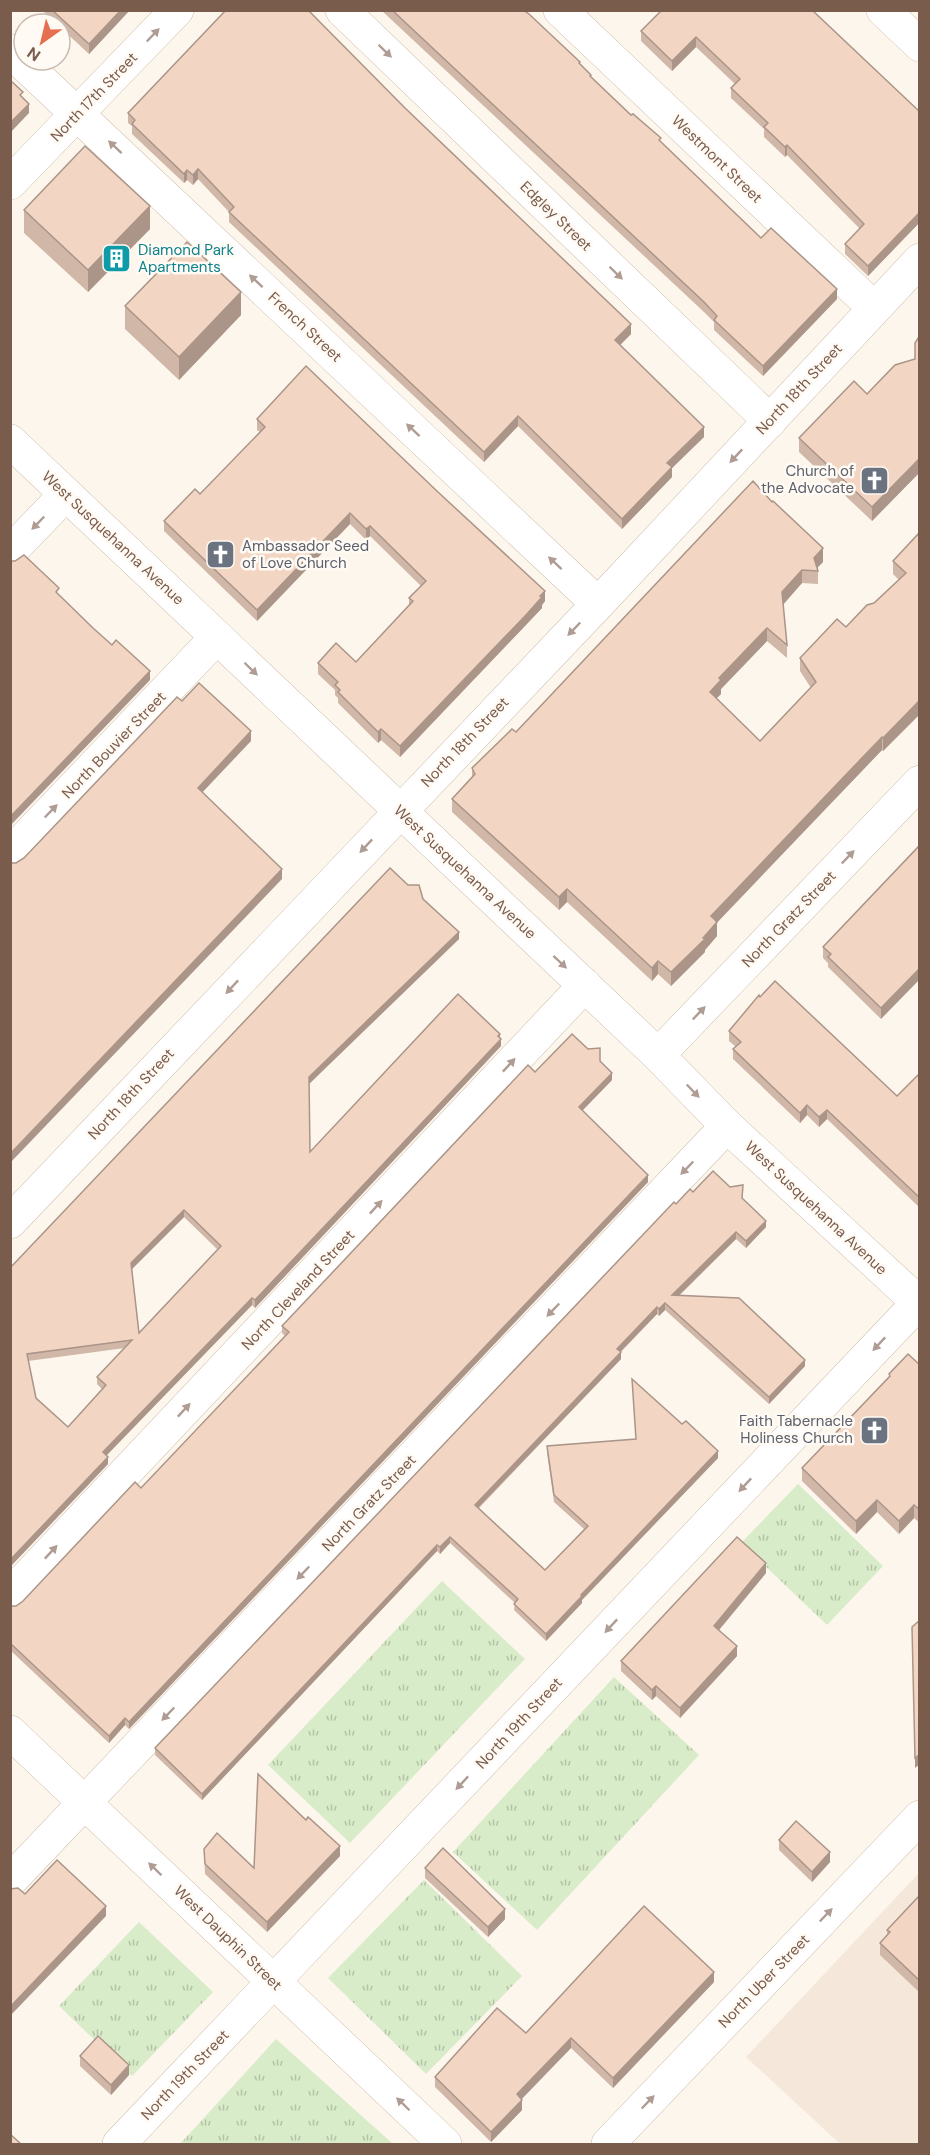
<svg xmlns="http://www.w3.org/2000/svg" width="930" height="2155" font-family="'DM Sans',sans-serif">
<style>
.residential{fill:#f5e8da}
.grass{fill:url(#grass-tufts)}
.lines{fill:none;stroke-linecap:round;stroke-linejoin:round}
.street-casing{stroke:#d1beb0;stroke-width:34}
.secondary-casing{stroke:#d6c0b0;stroke-width:34}
.street{stroke:#fff;stroke-width:33}
.secondary{stroke:#fff;stroke-width:33}
.wall{fill:#d1b7a8;fill-rule:evenodd}
.shaded-wall{fill:#aa9588}
.building{fill:#f3d5c3;stroke:#aa9588;stroke-width:1.5;fill-rule:evenodd}
.oneway{fill:#af9d94}
.labels{text-anchor:middle;dominant-baseline:central;stroke-width:5;stroke-linejoin:round;paint-order:stroke}
.street-label{font-size:15px;fill:#7a5c4d;stroke:#fffaf3}
.culture-label{font-size:15px;fill:#0d838f;stroke:#fffaf3;text-anchor:start}
.worship-label{font-size:15px;fill:#5b616d;stroke:#fffaf3;text-anchor:end}
</style>
<defs>
<pattern id="grass-tufts" width="24" height="20" patternUnits="userSpaceOnUse" patternTransform="scale(1.5)"><rect width="24" height="20" fill="#d8ecc9"/><path d="M3 7l-1-3M5 7V3M7 7l1-3M15 17l-1-3M17 17v-4M19 17l1-3" fill="none" stroke="#b4c2a5"/></pattern>
</defs>
<rect width="100%" height="100%" fill="#fdf6ec"/>
<polygon class="residential" points="919,1873 919,2144 840,2144 746,2057"/>
<g class="grass">
<polygon points="798,1484 883,1566 827,1625 741,1543"/>
<polygon points="442,1581 525,1659 350,1843 268,1765"/>
<polygon points="614,1677 699,1755 537,1930 453,1852"/>
<polygon points="424,1880 522,1976 426,2074 328,1978"/>
<polygon points="139,1922 213,1992 132,2076 59,2006"/>
<polygon points="276,2039 393,2144 180,2144"/>
</g>
<g class="lines">
<defs>
<g id="street">
<polyline points="342,10 770,421"/>
<polyline points="560,10 874,308"/>
<polyline points="10,51 598,604"/>
<polyline points="10,183 177,10"/>
<polyline points="10,441 658,1055 727,1126 920,1304"/>
<polyline points="10,552 66,494"/>
<polyline points="10,854 217,637"/>
<polyline points="658,1055 920,782"/>
<polyline points="10,1222 598,604 920,260"/>
<polyline points="10,1595 585,985"/>
<polyline points="10,1881 727,1126"/>
<polyline points="119,2144 920,1301"/>
<polyline points="608,2144 920,1817"/>
</g>
<g id="secondary">
<polyline points="883,10 920,45"/>
<polyline points="10,1732 445,2144"/>
</g>
</defs>
<use href="#street" class="street-casing"/>
<use href="#secondary" class="secondary-casing"/>
<use href="#street" class="street"/>
<use href="#secondary" class="secondary"/>
</g>
<g class="wall">
<polygon points="42,10 130,10 89,54 60,27 60,24 56,24"/>
<polygon points="381,10 525,10 580,64 591,78 661,142 761,238 837,299 763,376 714,330 714,322 704,312"/>
<polygon points="662,10 920,112 920,222 868,276 845,254 845,244 860,229 787,155 785,157 764,137 764,129 731,98 731,88 735,84 696,47 672,71 641,41 641,31"/>
<polygon points="128,113 631,334 620,345 704,437 672,468 672,477 622,529 518,426 484,462 229,222 229,212 198,179 193,185 187,180 184,183 132,134 132,126 128,123"/>
<polygon points="24,210 150,229 88,292 24,233"/>
<polygon points="125,306 241,315 179,380 125,329"/>
<polygon points="915,359 920,472 872,521 799,452 799,438 867,394"/>
<polygon points="257,419 545,601 542,605 542,608 526,625 400,757 381,740 378,743 338,703 338,698 335,695 335,690 318,674 318,663 356,662 409,606 409,598 421,586 370,536 366,540 350,524 257,621 164,531 164,521 200,494 260,432 257,430"/>
<polygon points="753,481 823,562 817,568 818,571 818,584 802,583 783,604 787,645 787,658 767,641 721,689 721,694 716,698 760,741 811,688 800,671 800,658 846,627 874,603 899,580 893,574 893,561 920,532 920,714 883,751 882,750 717,922 717,936 705,950 705,952 671,986 658,974 652,981 567,902 559,910 452,812 452,799 472,777 472,768 516,732"/>
<polygon points="920,845 881,1019 828,967 828,963 823,958 823,947"/>
<path d="M423 899 459 939 309 1084 310 1152 500 1038 501 1046 255 1308 252 1305 107 1455 108 1464 10 1567V1268ZM184 1217 218 1250 139 1333 132 1269ZM125 1348 97 1377V1384L102 1389 68 1427 36 1398 28 1361Z"/>
<polygon points="729,1031 897,1096 920,1073 920,1208 827,1119 819,1127 807,1115 800,1123 733,1059 733,1049 736,1047 729,1041"/>
<polygon points="600,1061 612,1080 582,1111 648,1182 129,1729 125,1725 109,1743 10,1650 10,1606 16,1606 23,1601 141,1488 285,1336 282,1333 282,1326 535,1072"/>
<polygon points="693,1192 742,1199 766,1227 746,1248 736,1239 679,1296 805,1366 769,1404 665,1310 659,1316 657,1314 621,1352 621,1359 479,1508 545,1570 584,1529 554,1502 547,1453 547,1446 718,1458 582,1600 582,1603 546,1641 514,1610 515,1603 450,1543 440,1554 437,1551 202,1800 155,1755 155,1748 676,1204"/>
<polygon points="920,1365 920,1523 914,1518 899,1534 877,1512 856,1534 802,1481 802,1468 889,1377 889,1374"/>
<polygon points="766,1573 719,1630 737,1656 680,1718 656,1696 652,1700 621,1671 621,1661"/>
<polygon points="779,1840 830,1862 812,1882 779,1850"/>
<polygon points="204,1849 254,1868 340,1856 267,1932 205,1874"/>
<polygon points="425,1868 505,1919 488,1937 425,1878"/>
<polygon points="920,1895 920,1993 880,1955 880,1943 887,1936 887,1930"/>
<polygon points="714,1982 613,2088 571,2048 521,2099 522,2110 491,2142 435,2087 435,2077 526,2033"/>
<polygon points="80,2056 129,2075 111,2095 80,2066"/>
</g>
<g class="shaded-wall">
<polygon points="121,10 130,10 89,54 89,44"/>
<polygon points="696,37 696,47 672,71 672,61"/>
<polygon points="29,104 29,113 10,133 10,123"/>
<polygon points="787,145 787,155 785,157 785,147"/>
<polygon points="198,169 198,179 193,185 193,175"/>
<polygon points="187,170 187,180 184,183 184,174"/>
<polygon points="150,206 150,229 88,292 88,270"/>
<polygon points="920,212 920,222 868,276 868,266"/>
<polygon points="837,289 837,299 763,376 763,366"/>
<polygon points="241,292 241,315 179,380 179,357"/>
<polygon points="631,324 631,334 615,350 615,340"/>
<polygon points="518,416 518,426 484,462 484,452"/>
<polygon points="704,427 704,437 672,468 672,477 622,529 622,519 667,463"/>
<polygon points="920,458 920,472 872,521 872,507"/>
<polygon points="350,513 350,524 257,621 257,610"/>
<polygon points="370,526 370,536 366,540 366,529"/>
<polygon points="823,548 823,562 814,571 814,558"/>
<polygon points="802,570 802,583 782,606 782,592"/>
<polygon points="545,591 545,601 542,605 542,608 400,757 400,746"/>
<polygon points="767,628 767,641 721,689 721,694 710,705 710,692 719,678"/>
<polygon points="150,671 150,680 10,826 10,817"/>
<polygon points="920,700 920,714 883,751 883,738"/>
<polygon points="381,729 381,740 378,743 378,732"/>
<polygon points="251,731 251,741 198,797 198,788"/>
<polygon points="882,737 882,750 711,929 711,916"/>
<polygon points="282,869 282,879 10,1163 10,1154"/>
<polygon points="567,889 567,902 559,910 559,897"/>
<polygon points="717,922 717,936 705,950 705,952 671,986 671,972"/>
<polygon points="459,932 459,939 309,1084 309,1077"/>
<polygon points="658,961 658,974 652,981 652,968"/>
<polygon points="920,968 920,979 881,1019 881,1008"/>
<polygon points="500,1034 500,1041 501,1039 501,1046 255,1308 255,1300"/>
<polygon points="612,1073 612,1080 579,1114 579,1107"/>
<polygon points="807,1105 807,1115 800,1123 800,1113"/>
<polygon points="827,1110 827,1119 819,1127 819,1117"/>
<polygon points="648,1175 648,1182 129,1729 129,1722"/>
<polygon points="184,1210 184,1217 131,1270 131,1263"/>
<polygon points="766,1221 766,1227 746,1248 746,1241"/>
<polygon points="736,1232 736,1239 672,1302 672,1295"/>
<polygon points="252,1298 252,1305 103,1459 103,1452"/>
<polygon points="665,1303 665,1310 659,1316 659,1309"/>
<polygon points="657,1307 657,1314 617,1355 617,1349"/>
<polygon points="621,1352 621,1359 475,1511 475,1505"/>
<polygon points="805,1360 805,1366 769,1404 769,1397"/>
<polygon points="718,1451 718,1458 582,1600 582,1603 546,1641 546,1634 581,1595"/>
<polygon points="108,1457 108,1464 10,1567 10,1560"/>
<polygon points="877,1500 877,1512 856,1534 856,1521"/>
<polygon points="914,1505 914,1518 899,1534 899,1521"/>
<polygon points="450,1537 450,1543 440,1554 440,1547"/>
<polygon points="437,1545 437,1551 202,1800 202,1794"/>
<polygon points="766,1563 766,1573 714,1636 714,1626"/>
<polygon points="737,1646 737,1656 680,1718 680,1708"/>
<polygon points="656,1686 656,1696 652,1700 652,1690"/>
<polygon points="125,1718 125,1725 109,1743 109,1736"/>
<polygon points="920,1754 920,1764 915,1768 915,1758"/>
<polygon points="340,1846 340,1856 267,1932 267,1922"/>
<polygon points="830,1852 830,1862 812,1882 812,1872"/>
<polygon points="106,1906 106,1916 10,2016 10,2007"/>
<polygon points="505,1909 505,1919 488,1937 488,1927"/>
<polygon points="714,1972 714,1982 613,2088 613,2078"/>
<polygon points="571,2038 571,2048 517,2104 517,2094"/>
<polygon points="129,2065 129,2075 111,2095 111,2085"/>
<polygon points="522,2100 522,2110 491,2142 491,2132"/>
</g>
<g class="building">
<polygon points="52,10 121,10 89,44"/>
<polygon points="226,10 308,10 405,108 631,324 615,340 704,427 667,463 672,467 622,519 518,416 484,452 229,212 234,207 198,169 193,175 187,170 184,174 132,124 135,120 128,113"/>
<polygon points="392,10 523,10 529,14 580,62 579,63 591,75 590,76 631,115 633,114 661,138 659,140 761,238 771,228 837,289 763,366 714,320 717,316 704,302"/>
<polygon points="662,10 812,10 920,112 920,212 868,266 845,244 864,224 787,145 785,147 764,127 768,123 731,88 740,79 696,37 672,61 641,31"/>
<polygon points="10,80 23,92 20,95 29,104 10,123"/>
<polygon points="85,146 150,206 88,270 24,210"/>
<polygon points="187,242 241,292 179,357 125,306"/>
<polygon points="920,335 920,458 872,507 799,438 854,381 867,394 895,365 915,359 915,343"/>
<polygon points="306,366 439,493 545,591 540,596 542,597 526,615 400,746 381,729 378,732 338,692 340,690 335,685 338,682 318,663 336,643 356,662 413,601 409,598 426,581 370,526 366,529 350,513 257,610 164,521 195,489 200,494 265,427 257,419"/>
<polygon points="753,481 772,502 773,501 823,548 814,558 818,571 802,570 782,592 787,645 767,628 719,678 721,680 710,692 760,741 816,682 800,658 837,619 846,627 867,605 874,603 906,573 893,561 920,532 920,700 883,738 882,737 711,916 717,922 703,938 705,939 671,972 658,961 652,968 567,889 559,897 452,799 475,774 472,768 512,729 516,732"/>
<polygon points="24,555 59,588 56,592 93,628 112,645 116,640 150,671 10,817 10,561 15,561"/>
<polygon points="199,683 251,731 198,788 282,869 10,1154 10,863 16,863 24,858 177,697 182,701"/>
<polygon points="920,845 920,968 881,1008 828,957 831,954 823,947"/>
<path d="M390 868 408 885H419L423 899 459 932 309 1077 310 1152 458 994 500 1034 498 1036 501 1039 255 1300 252 1298 103 1452 108 1457 10 1560V1268ZM184 1210 221 1246 139 1333 131 1263ZM132 1340 97 1377 106 1385 68 1427 36 1398 27 1354Z"/>
<polygon points="775,981 897,1096 920,1073 920,1198 827,1110 819,1117 807,1105 800,1113 733,1049 741,1042 729,1031 759,995 760,997"/>
<polygon points="572,1034 588,1049 600,1048 600,1061 612,1073 579,1107 648,1175 129,1722 125,1718 109,1736 10,1643 10,1606 16,1606 23,1601 135,1482 141,1488 289,1332 282,1326 528,1065 535,1072"/>
<polygon points="713,1171 730,1187 743,1185 742,1198 766,1221 746,1241 736,1232 672,1295 739,1298 805,1360 769,1397 665,1303 659,1309 657,1307 617,1349 621,1352 475,1505 545,1570 588,1526 554,1495 547,1446 636,1439 632,1379 682,1424 686,1421 718,1451 581,1595 582,1596 546,1634 514,1604 518,1599 450,1537 440,1547 437,1545 202,1794 155,1748 674,1202 676,1204 690,1189 693,1192"/>
<polygon points="908,1354 920,1365 920,1510 914,1505 899,1521 877,1500 856,1521 802,1468 890,1376 889,1374"/>
<polygon points="737,1537 766,1563 714,1626 737,1646 680,1708 656,1686 652,1690 621,1661"/>
<polygon points="920,1620 920,1754 915,1758 912,1627"/>
<polygon points="258,1774 306,1820 308,1817 340,1846 267,1922 205,1864 204,1849 217,1833 254,1868"/>
<polygon points="796,1821 830,1852 812,1872 779,1840"/>
<polygon points="443,1848 505,1909 488,1927 425,1868"/>
<polygon points="57,1860 106,1906 10,2007 10,1889 18,1888 25,1894"/>
<polygon points="920,1895 920,1981 880,1943 890,1932 887,1930"/>
<polygon points="644,1906 714,1972 613,2078 571,2038 517,2094 522,2100 491,2132 435,2077 497,2008 526,2033"/>
<polygon points="98,2036 129,2065 111,2085 80,2056"/>
<polygon points="10,2134 22,2145 10,2145"/>
</g>
<defs><path id="oneway-solid" d="M-6-.8H1V-3.2L6.5 0L1 3.2V.8H-6Z" transform="scale(1.5)"/></defs>
<g class="oneway">
<use href="#oneway-solid" transform="translate(153 35) rotate(-46)"/>
<use href="#oneway-solid" transform="translate(385 51) rotate(44)"/>
<use href="#oneway-solid" transform="translate(115 147) rotate(-137)"/>
<use href="#oneway-solid" transform="translate(616 273) rotate(44)"/>
<use href="#oneway-solid" transform="translate(256 281) rotate(-137)"/>
<use href="#oneway-solid" transform="translate(413 430) rotate(-137)"/>
<use href="#oneway-solid" transform="translate(736 456) rotate(133)"/>
<use href="#oneway-solid" transform="translate(38 523) rotate(134)"/>
<use href="#oneway-solid" transform="translate(555 563) rotate(-137)"/>
<use href="#oneway-solid" transform="translate(574 629) rotate(134)"/>
<use href="#oneway-solid" transform="translate(251 669) rotate(44)"/>
<use href="#oneway-solid" transform="translate(51 811) rotate(-46)"/>
<use href="#oneway-solid" transform="translate(366 846) rotate(133)"/>
<use href="#oneway-solid" transform="translate(848 857) rotate(-46)"/>
<use href="#oneway-solid" transform="translate(560 962) rotate(43)"/>
<use href="#oneway-solid" transform="translate(232 987) rotate(133)"/>
<use href="#oneway-solid" transform="translate(699 1013) rotate(-46)"/>
<use href="#oneway-solid" transform="translate(509 1065) rotate(-47)"/>
<use href="#oneway-solid" transform="translate(693 1091) rotate(46)"/>
<use href="#oneway-solid" transform="translate(687 1168) rotate(134)"/>
<use href="#oneway-solid" transform="translate(376 1207) rotate(-47)"/>
<use href="#oneway-solid" transform="translate(553 1310) rotate(134)"/>
<use href="#oneway-solid" transform="translate(879 1344) rotate(133)"/>
<use href="#oneway-solid" transform="translate(184 1410) rotate(-47)"/>
<use href="#oneway-solid" transform="translate(745 1485) rotate(133)"/>
<use href="#oneway-solid" transform="translate(51 1552) rotate(-47)"/>
<use href="#oneway-solid" transform="translate(303 1573) rotate(134)"/>
<use href="#oneway-solid" transform="translate(611 1626) rotate(133)"/>
<use href="#oneway-solid" transform="translate(168 1714) rotate(134)"/>
<use href="#oneway-solid" transform="translate(462 1783) rotate(133)"/>
<use href="#oneway-solid" transform="translate(155 1869) rotate(-136)"/>
<use href="#oneway-solid" transform="translate(826 1915) rotate(-46)"/>
<use href="#oneway-solid" transform="translate(648 2102) rotate(-46)"/>
<use href="#oneway-solid" transform="translate(403 2104) rotate(-136)"/>
</g>
<defs>
<symbol id="building-square" viewBox="-11 -11 22 22"><rect x="-9" y="-9" width="18" height="18" rx="4" fill="#0f9aa8" stroke="#fffaf3"/><path d="M-4-6H4V6H1V3H-1V6H-4ZM-2.5-4.3h1.7v1.8h-1.7ZM.8-4.3h1.7v1.8H.8ZM-2.5-1h1.7V.8h-1.7ZM.8-1h1.7V.8H.8Z" fill="#fff"/></symbol>
<symbol id="church-square" viewBox="-11 -11 22 22"><rect x="-9" y="-9" width="18" height="18" rx="4" fill="#6b7280" stroke="#fffaf3"/><path d="M-1.2-6h2.4v3.5h3.3v2.4h-3.3V6h-2.4V-.1h-3.3v-2.4h3.3Z" fill="#fff"/></symbol>
</defs>
<g fill-rule="evenodd">
<use href="#building-square" x="100" y="242" width="33" height="33"/>
<use href="#church-square" x="858" y="464" width="33" height="33"/>
<use href="#church-square" x="204" y="538" width="33" height="33"/>
<use href="#church-square" x="858" y="1414" width="33" height="33"/>
</g>
<g class="labels">
<g class="street-label">
<text transform="translate(94 97) rotate(-46)">North 17th Street</text>
<text transform="translate(717 159) rotate(44)">Westmont Street</text>
<text transform="translate(556 216) rotate(44)">Edgley Street</text>
<text transform="translate(305 327) rotate(43)">French Street</text>
<text transform="translate(799 389) rotate(-47)">North 18th Street</text>
<text transform="translate(113 538) rotate(43)">West Susquehanna Avenue</text>
<text transform="translate(465 742) rotate(-46)">North 18th Street</text>
<text transform="translate(114 745) rotate(-46)">North Bouvier Street</text>
<text transform="translate(465 872) rotate(43)">West Susquehanna Avenue</text>
<text transform="translate(789 919) rotate(-46)">North Gratz Street</text>
<text transform="translate(131 1094) rotate(-47)">North 18th Street</text>
<text transform="translate(816 1208) rotate(43)">West Susquehanna Avenue</text>
<text transform="translate(298 1290) rotate(-47)">North Cleveland Street</text>
<text transform="translate(369 1503) rotate(-46)">North Gratz Street</text>
<text transform="translate(519 1723) rotate(-47)">North 19th Street</text>
<text transform="translate(228 1938) rotate(44)">West Dauphin Street</text>
<text transform="translate(764 1981) rotate(-46)">North Uber Street</text>
<text transform="translate(185 2075) rotate(-46)">North 19th Street</text>
</g>
<g class="culture-label">
<text x="138" y="250">Diamond Park<tspan x="138" dy="17">Apartments</tspan></text>
</g>
<g class="worship-label">
<text x="854" y="471">Church of<tspan x="854" dy="17">the Advocate</tspan></text>
<text x="242" y="546" text-anchor="start">Ambassador Seed<tspan x="242" dy="17">of Love Church</tspan></text>
<text x="853" y="1421">Faith Tabernacle<tspan x="853" dy="17">Holiness Church</tspan></text>
</g>
</g>
<rect width="930" height="2155" fill="none" stroke="#7a5c4d" stroke-width="24"/>
<g transform="translate(42 42) rotate(214)"><circle r="28" fill="#fffaf3" stroke="#cabbb1" stroke-width="1.5"/>
<path d="M0-4.5L10 22L0 15L-10 22Z" fill="#e76f51"/>
<text y="-9" font-size="16" font-weight="bold" text-anchor="middle" fill="#7a5c4d">N</text>
</g>
</svg>
